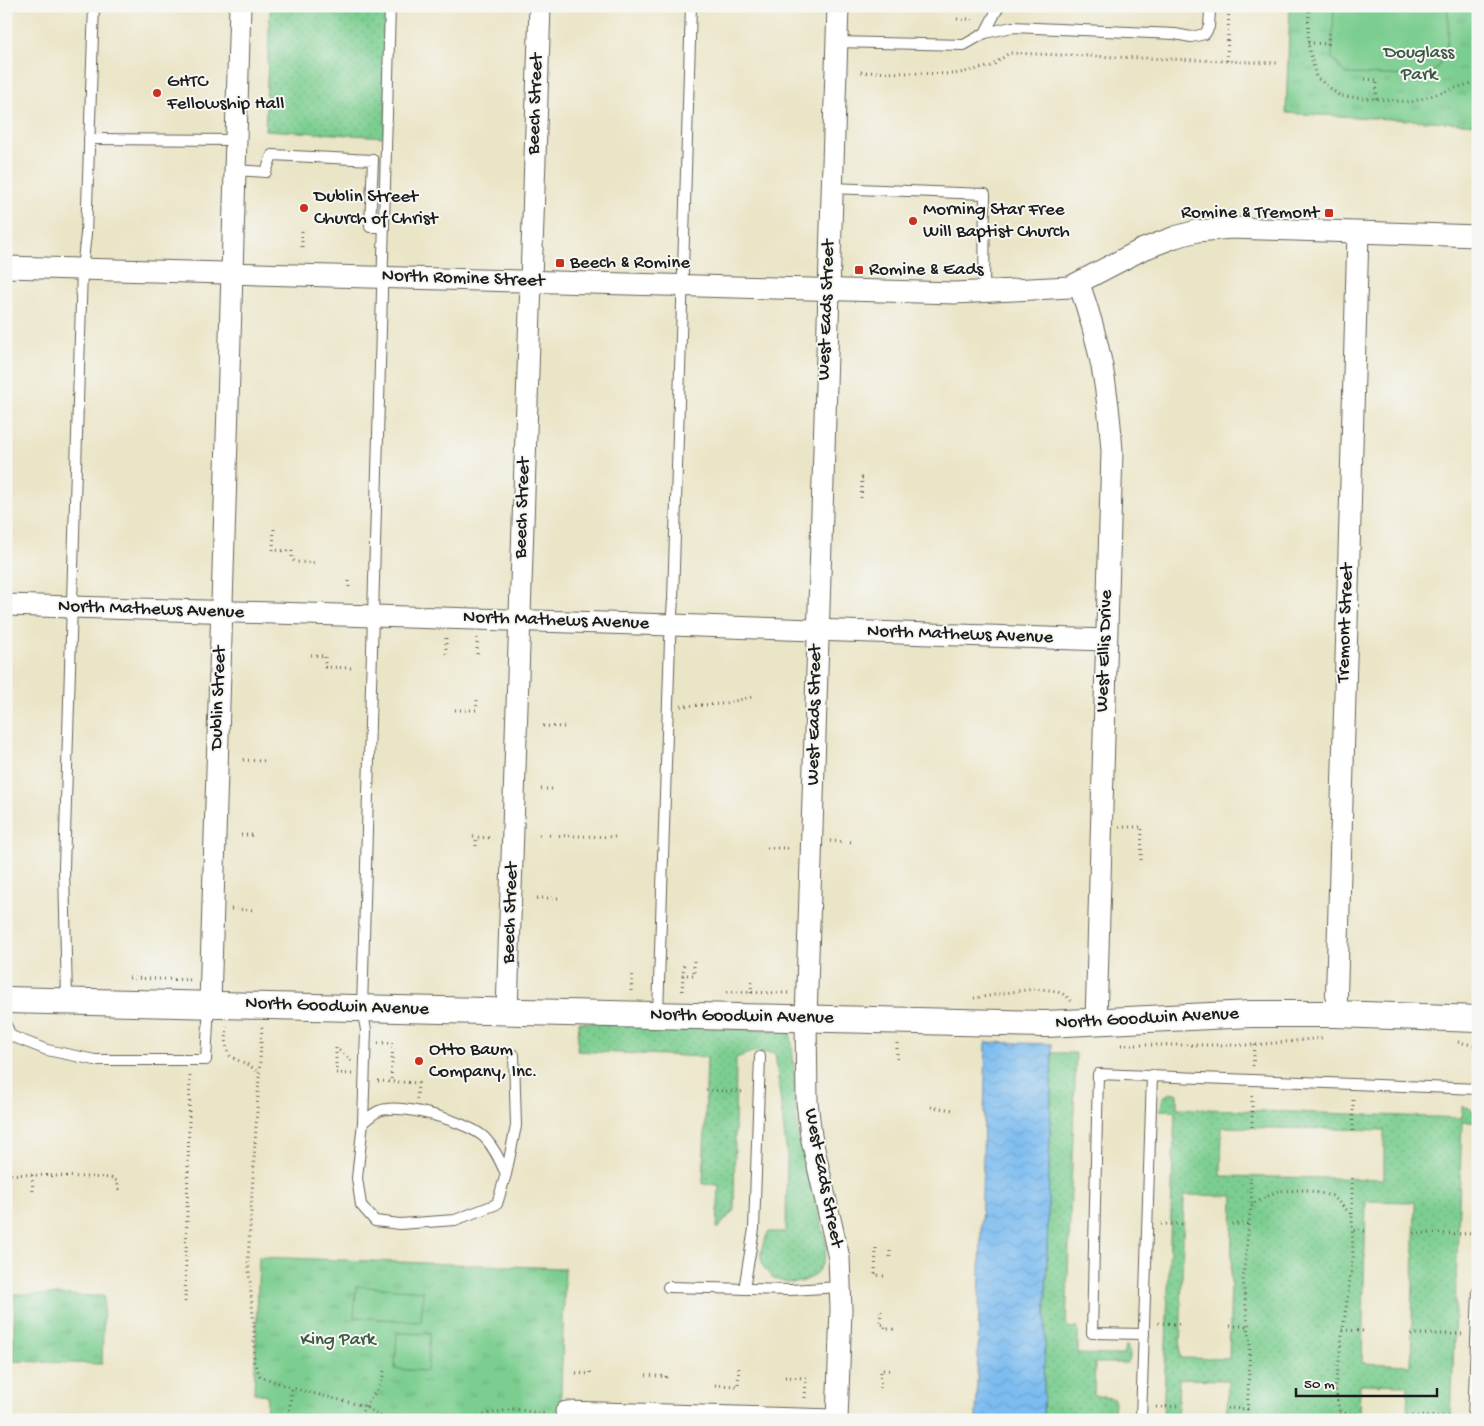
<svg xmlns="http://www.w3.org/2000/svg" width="1484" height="1426" font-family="'Gochi Hand',sans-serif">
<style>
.grass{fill:url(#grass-dots);stroke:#4c7556;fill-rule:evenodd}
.park{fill:url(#park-tufts);stroke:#4c7556}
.pitch{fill:#7bce90;stroke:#4c7556}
.water{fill:url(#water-waves);stroke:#4c6c86}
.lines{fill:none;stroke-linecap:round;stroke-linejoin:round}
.service-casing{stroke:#646258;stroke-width:12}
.minor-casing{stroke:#646258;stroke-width:23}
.tertiary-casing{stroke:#646258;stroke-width:28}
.path{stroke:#646258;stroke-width:3;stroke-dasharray:1 4;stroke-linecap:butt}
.service{stroke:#fff;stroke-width:10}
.minor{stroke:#fff;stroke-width:21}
.tertiary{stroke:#fff;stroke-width:26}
.poi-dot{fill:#c8321e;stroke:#f6f6f2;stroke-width:2}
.labels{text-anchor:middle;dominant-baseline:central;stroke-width:4;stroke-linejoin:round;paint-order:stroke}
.park-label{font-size:19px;fill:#3d5a45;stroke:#f6f6f2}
.poi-label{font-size:19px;fill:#1c1c1c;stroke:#f6f6f2;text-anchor:start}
.street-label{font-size:19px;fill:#1c1c1c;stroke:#f6f6f2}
</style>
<defs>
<pattern id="grass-dots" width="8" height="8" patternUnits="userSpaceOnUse" patternTransform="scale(1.25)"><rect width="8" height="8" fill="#7bce90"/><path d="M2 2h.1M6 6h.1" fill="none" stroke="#6ab07c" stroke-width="1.8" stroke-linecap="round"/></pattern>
<pattern id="park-tufts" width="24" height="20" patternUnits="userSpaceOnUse" patternTransform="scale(1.25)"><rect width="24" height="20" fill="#7bce90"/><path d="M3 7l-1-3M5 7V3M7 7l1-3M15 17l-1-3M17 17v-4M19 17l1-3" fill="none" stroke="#6ab07c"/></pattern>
<pattern id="water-waves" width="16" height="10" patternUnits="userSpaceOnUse" patternTransform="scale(1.25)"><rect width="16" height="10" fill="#7cbcf0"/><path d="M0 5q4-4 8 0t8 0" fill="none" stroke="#6ba1cd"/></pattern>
</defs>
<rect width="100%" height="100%" fill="#f6f6f2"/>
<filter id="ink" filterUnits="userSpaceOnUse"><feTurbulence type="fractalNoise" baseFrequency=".02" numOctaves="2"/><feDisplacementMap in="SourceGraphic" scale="10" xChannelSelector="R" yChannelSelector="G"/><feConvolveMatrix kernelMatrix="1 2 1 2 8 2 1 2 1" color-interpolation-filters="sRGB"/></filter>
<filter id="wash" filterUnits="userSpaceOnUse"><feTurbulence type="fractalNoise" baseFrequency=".0096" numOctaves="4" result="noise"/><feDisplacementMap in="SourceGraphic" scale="20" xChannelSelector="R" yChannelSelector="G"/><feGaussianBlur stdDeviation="1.12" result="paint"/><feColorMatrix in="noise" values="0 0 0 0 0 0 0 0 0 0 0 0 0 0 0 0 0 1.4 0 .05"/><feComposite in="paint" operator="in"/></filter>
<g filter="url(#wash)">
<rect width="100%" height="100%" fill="#ebe5c7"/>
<g class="grass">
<polygon points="270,6 387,6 385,137 265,130"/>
<path d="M579 1022 790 1031C796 1064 793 1097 798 1130 804 1168 817 1205 826 1242 828 1297 760 1292 761 1254 761 1247 766 1238 768 1232H786L787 1157 775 1053 752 1052 736 1058 734 1210 717 1229 719 1185 703 1184 707 1057 577 1051Z"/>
<path d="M1052 1053H1076L1066 1327 1078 1328V1354L1123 1355 1125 1346H1127C1130 1352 1132 1358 1127 1363H1095L1094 1395 1115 1399 1114 1420H1043Z"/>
<path d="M1171 1093H1177V1108L1462 1118V1106C1473 1108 1474 1111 1475 1122H1462L1451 1420H1407L1408 1385 1360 1384 1359 1420H1227L1228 1380 1179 1379 1177 1420H1163L1175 1111 1160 1110 1163 1097ZM1222 1127 1384 1130V1179L1221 1176ZM1184 1195 1233 1196 1229 1359 1180 1358ZM1366 1201 1415 1202 1411 1365 1362 1363Z"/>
</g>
<g class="park">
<polygon points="1290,6 1478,6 1478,124 1286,113"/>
<polygon points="259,1257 565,1268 560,1420 266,1420 267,1395 254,1393"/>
<polygon points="15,1294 104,1296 102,1364 13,1361"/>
</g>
<g class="pitch">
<path d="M1334 6H1447C1450 31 1449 59 1429 76L1346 74 1332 58Z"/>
<polygon points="356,1286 423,1291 421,1322 354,1317"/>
<polygon points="397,1333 430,1334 427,1371 395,1369"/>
</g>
<polygon class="water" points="986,1042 1052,1044 1043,1420 976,1420"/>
</g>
<g filter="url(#ink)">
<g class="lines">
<defs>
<g id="service">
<polyline points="390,6 362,1009 366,1030 363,1122 357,1178 361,1205 375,1221 400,1224 455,1220 497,1204 506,1174 516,1126 514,1055"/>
<polyline points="985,33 999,6"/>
<polyline points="836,42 964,45 985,33 1012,27 1175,34 1191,37 1205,34 1209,27 1210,11 1205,6"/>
<polyline points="89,139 236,140"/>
<polyline points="235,170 266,172 272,155 373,160 370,227 384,227"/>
<polyline points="831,188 985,194 984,292"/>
<polyline points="67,1000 64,868 82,269 86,234 94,6"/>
<polyline points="658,1014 670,640 673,600 691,6"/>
<polyline points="6,1025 11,1036 47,1050 95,1060 206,1060 209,1004"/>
<path d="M363 1122C368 1119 373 1113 379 1111 400 1102 469 1122 485 1138 495 1149 500 1161 506 1174"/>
<polyline points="668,1287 791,1290 840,1287"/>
<polyline points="744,1289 754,1229 760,1057"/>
<polyline points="1144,1334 1092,1333 1098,1074 1478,1089"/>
<polyline points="1141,1420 1152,1075"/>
<polyline points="1473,1420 1478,1291"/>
</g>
<g id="minor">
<polyline points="6,267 955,293 1070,287 1141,250 1175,237 1197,231 1231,228 1478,236"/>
<path d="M1079 284C1100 342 1108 389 1112 451L1096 1022"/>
<polyline points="6,605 672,625 1105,640"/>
<polyline points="210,1003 240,6"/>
<polyline points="507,1011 540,6"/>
<polyline points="1336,1014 1358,233"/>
<polyline points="566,1412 835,1420"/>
<polyline points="837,1420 841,1309 839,1258 811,1136 807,1102 806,1019 838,6"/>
</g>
<polyline id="tertiary" points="6,1000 1045,1024 1251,1014 1336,1014 1478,1019"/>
</defs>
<use href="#service" class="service-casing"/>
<use href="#minor" class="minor-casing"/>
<use href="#tertiary" class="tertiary-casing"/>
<g class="path">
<polyline points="1309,6 1308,43 1316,77 1340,96 1411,102 1478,81"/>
<polyline points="957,19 976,19"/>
<polyline points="1308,43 1328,44 1329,31"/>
<polyline points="1227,61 1229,6"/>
<polyline points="861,72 955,74 992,66 1009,53 1278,63"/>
<polyline points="1365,79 1377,80 1376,100"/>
<polyline points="302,247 302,228"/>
<polyline points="861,498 862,478 867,478"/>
<polyline points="274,529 273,550 292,551 292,559 295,562 317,563"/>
<polyline points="349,581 349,589"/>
<polyline points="477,638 477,657"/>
<polyline points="446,654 446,637"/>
<polyline points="311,655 325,656 325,667 353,668"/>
<polyline points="681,706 721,704 752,697"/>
<polyline points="455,710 476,710 477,700"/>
<polyline points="543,726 564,727"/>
<polyline points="243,760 267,761"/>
<polyline points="541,789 556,789"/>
<polyline points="1119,827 1142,827 1141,861"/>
<polyline points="241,835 255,835"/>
<polyline points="539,835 619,837"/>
<polyline points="473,837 493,838"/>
<polyline points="830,841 854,842"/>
<polyline points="476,846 476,838"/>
<polyline points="767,848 789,848"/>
<polyline points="537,898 561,898"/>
<polyline points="231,909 255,910"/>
<polyline points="682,975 694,975 694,960"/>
<polyline points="129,978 193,980"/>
<polyline points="631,991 633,974"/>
<polyline points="682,991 684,962"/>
<polyline points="727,992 788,993"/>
<polyline points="751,993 752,979"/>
<path d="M974 998C999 996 1054 978 1071 1001"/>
<path d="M227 1026C223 1070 235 1051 259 1073"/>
<polyline points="262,1027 248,1260 254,1326 254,1362 260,1376 292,1388"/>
<polyline points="1458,1042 1478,1046"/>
<polyline points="378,1043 393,1043 391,1082"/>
<polyline points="1121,1045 1255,1045 1322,1038"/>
<polyline points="897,1059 897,1041"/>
<polyline points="1253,1066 1255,1045"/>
<polyline points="352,1074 336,1073 336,1048 352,1061"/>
<polyline points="378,1081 418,1083 417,1099"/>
<polyline points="706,1090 746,1092"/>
<polyline points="931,1107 954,1110"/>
<polyline points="1252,1127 1252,1092"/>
<polyline points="1353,1131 1353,1097"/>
<polyline points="6,1174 111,1178 117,1181 120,1193"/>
<polyline points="32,1175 33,1193"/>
<polyline points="1250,1177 1252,1204"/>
<polyline points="1352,1214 1352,1178"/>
<polyline points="1161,1224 1183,1224"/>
<polyline points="1232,1224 1248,1224"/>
<polyline points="1354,1230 1365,1231"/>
<polyline points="1414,1233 1478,1234"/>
<polyline points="876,1248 875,1275 885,1276"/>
<polyline points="890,1257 890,1249"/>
<polyline points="185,1302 190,1075"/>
<polyline points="881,1311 880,1324 885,1325 885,1329 895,1329"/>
<polyline points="1158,1323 1180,1324"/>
<polyline points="1230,1326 1249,1326"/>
<polyline points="1342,1330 1363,1331"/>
<polyline points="1411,1334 1463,1334"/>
<polyline points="576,1373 590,1374 590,1371"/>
<polyline points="646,1375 666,1377 666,1373"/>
<polyline points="785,1377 806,1378 805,1398"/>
<polyline points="715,1385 738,1386 739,1364"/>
<polyline points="880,1388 881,1370 892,1370"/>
<polyline points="1156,1407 1178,1406"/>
<polyline points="1227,1408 1248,1409"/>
<polyline points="1340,1413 1359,1414"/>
<polyline points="1407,1416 1459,1417"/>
<polyline points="288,1420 292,1388 364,1406 387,1420"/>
<path d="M358 1420C365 1402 382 1390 384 1371"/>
<polyline points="459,1420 513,1409 547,1414"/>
<polyline points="879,1420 879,1416"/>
<polyline points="1247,1420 1250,1343 1243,1281 1250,1213 1252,1204 1278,1191 1307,1190 1332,1196 1352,1215 1353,1257 1335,1387 1341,1420"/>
</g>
<use href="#service" class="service"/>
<use href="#minor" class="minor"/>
<use href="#tertiary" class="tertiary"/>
</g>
</g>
<g class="poi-dot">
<circle cx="157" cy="93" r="5"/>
<circle cx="304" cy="208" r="5"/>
<rect x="1324" y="208" width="10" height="10" rx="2.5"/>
<circle cx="913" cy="221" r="5"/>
<rect x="555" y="258" width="10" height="10" rx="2.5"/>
<rect x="854" y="265" width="10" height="10" rx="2.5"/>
<circle cx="419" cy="1061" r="5"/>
</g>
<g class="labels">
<g class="park-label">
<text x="1419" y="53">Douglass<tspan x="1419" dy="22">Park</tspan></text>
<text x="338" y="1340">King Park</text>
</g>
<g class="poi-label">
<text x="167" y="82">GHTC<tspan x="167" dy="22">Fellowship Hall</tspan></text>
<text x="314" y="197">Dublin Street<tspan x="314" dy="22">Church of Christ</tspan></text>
<text x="923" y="210">Morning Star Free<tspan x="923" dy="22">Will Baptist Church</tspan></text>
<text x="1319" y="213" text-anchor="end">Romine &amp; Tremont</text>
<text x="570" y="263">Beech &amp; Romine</text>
<text x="869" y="270">Romine &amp; Eads</text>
<text x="429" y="1050">Otto Baum<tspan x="429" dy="22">Company, Inc.</tspan></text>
</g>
<g class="street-label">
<text transform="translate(536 104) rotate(-88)">Beech Street</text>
<text transform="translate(463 279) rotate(2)">North Romine Street</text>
<text transform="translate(827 310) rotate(-88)">West Eads Street</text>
<text transform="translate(523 508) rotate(-88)">Beech Street</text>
<text transform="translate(151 610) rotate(2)">North Mathews Avenue</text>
<text transform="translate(556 621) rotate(2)">North Mathews Avenue</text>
<text transform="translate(1346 623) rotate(-88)">Tremont Street</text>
<text transform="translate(960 635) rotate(2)">North Mathews Avenue</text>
<text transform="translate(1105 651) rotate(-88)">West Ellis Drive</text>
<text transform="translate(219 698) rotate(-88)">Dublin Street</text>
<text transform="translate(815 715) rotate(-89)">West Eads Street</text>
<text transform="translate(511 913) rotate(-88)">Beech Street</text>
<text transform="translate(337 1007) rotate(2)">North Goodwin Avenue</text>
<text transform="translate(742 1017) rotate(1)">North Goodwin Avenue</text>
<text transform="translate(1147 1019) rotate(-3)">North Goodwin Avenue</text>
<text transform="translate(823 1178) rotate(79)">West Eads Street</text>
</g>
</g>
<rect width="1484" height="1426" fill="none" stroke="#f6f6f2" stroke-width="25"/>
<path d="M1296 1388v8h141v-8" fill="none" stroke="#1c1c1c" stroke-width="2.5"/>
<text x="1304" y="1388" font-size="15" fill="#1c1c1c" stroke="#f6f6f2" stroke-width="4" paint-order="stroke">50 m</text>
</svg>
